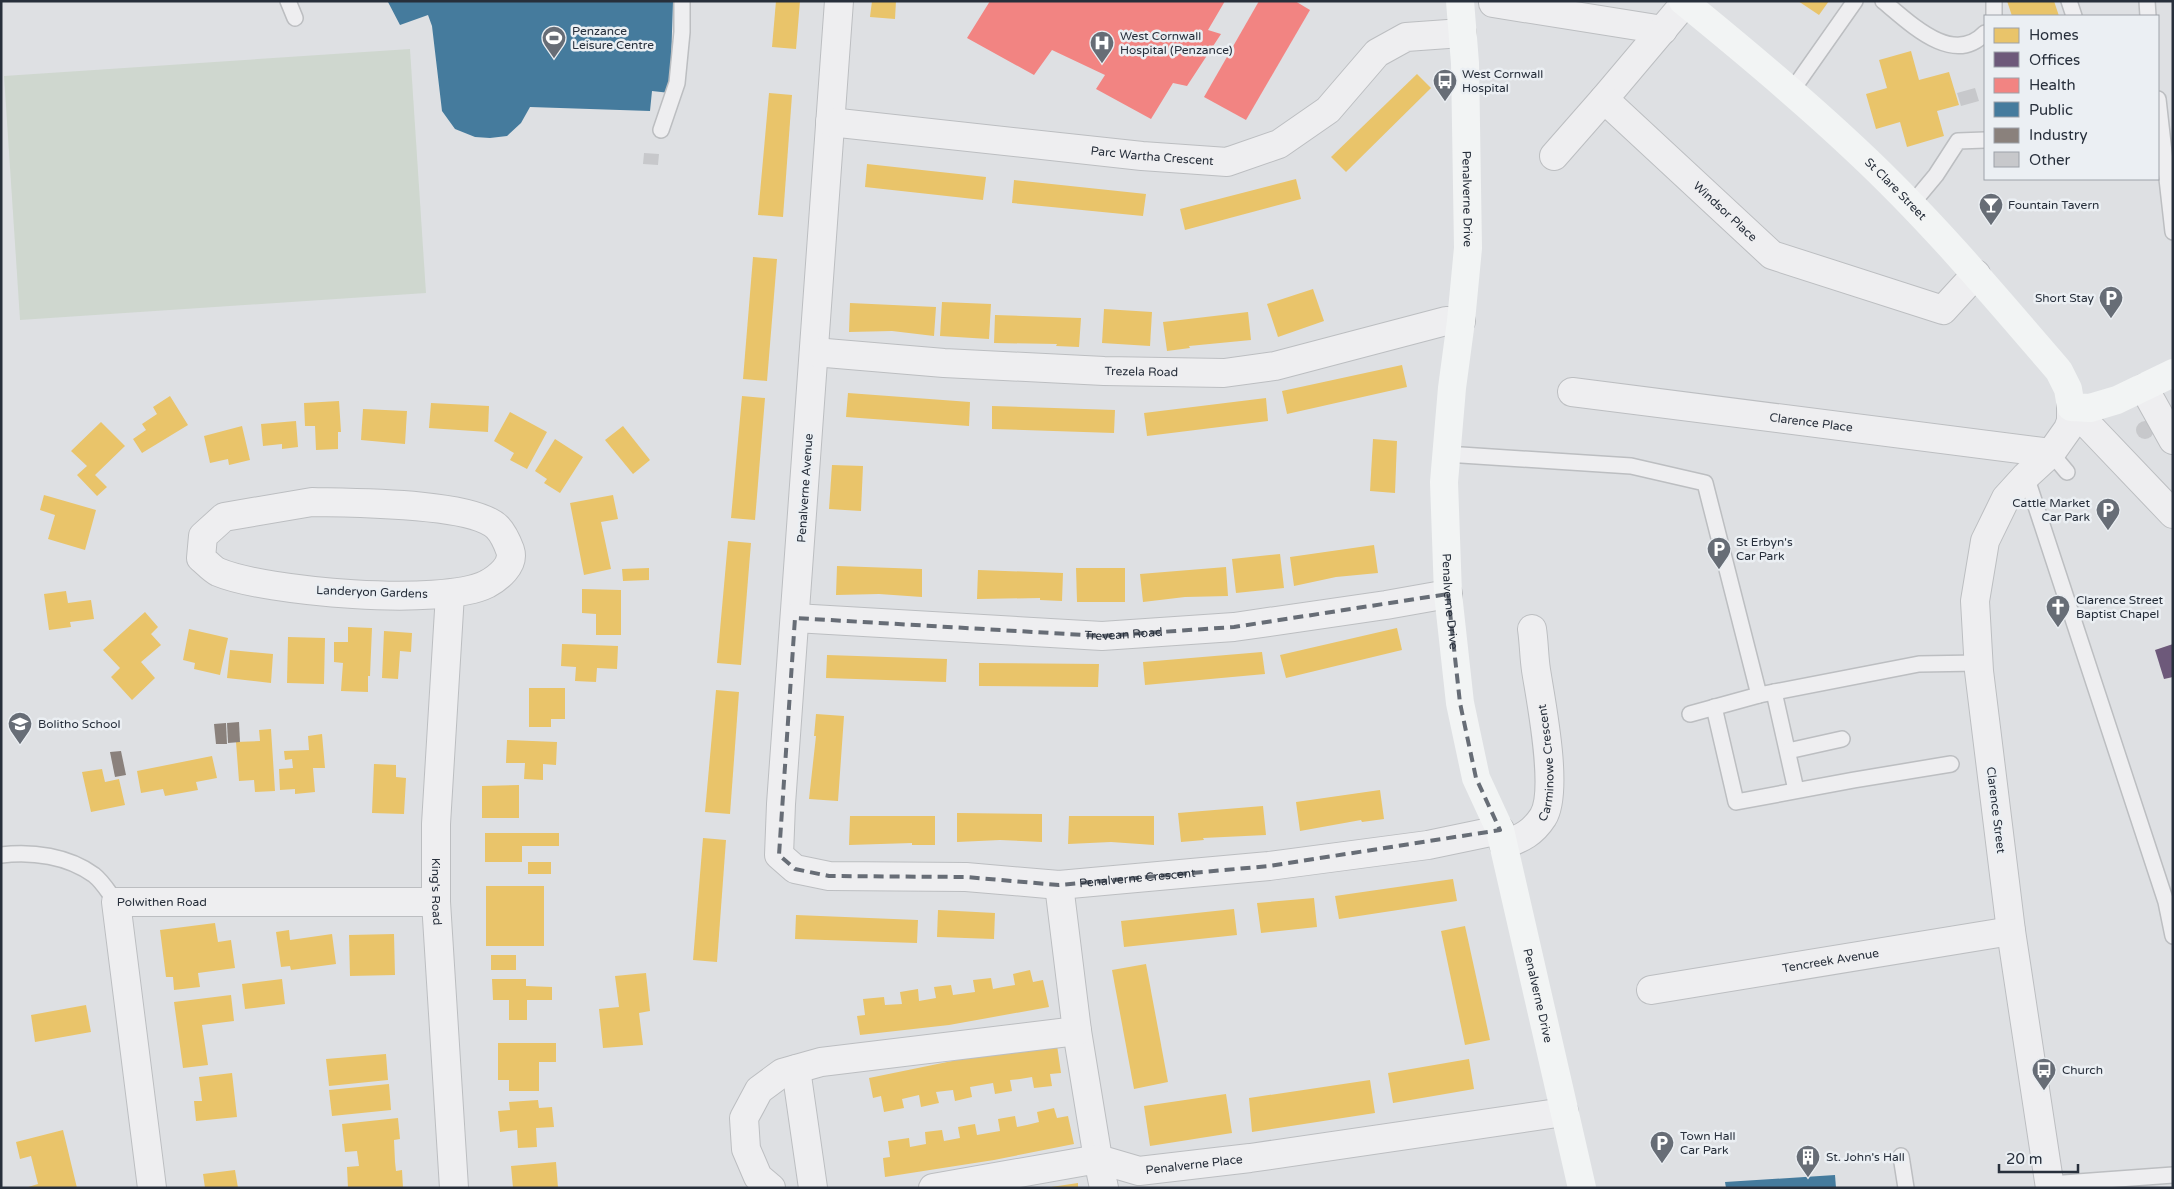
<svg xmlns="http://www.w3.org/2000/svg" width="2174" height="1189" font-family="'Varela Round',sans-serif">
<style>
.green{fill:#cfd7cf}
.homes{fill:#e9c46a}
.offices{fill:#6d597a}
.health{fill:#f28482}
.public{fill:#457b9d}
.industry{fill:#8a817c}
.building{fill:#c7c8cb}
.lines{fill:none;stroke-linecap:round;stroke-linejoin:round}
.lane-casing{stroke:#bcbec1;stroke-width:18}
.street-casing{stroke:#bcbec1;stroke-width:30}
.lane{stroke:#eeeef0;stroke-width:15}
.street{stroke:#eeeef0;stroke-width:28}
.secondary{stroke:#f2f4f4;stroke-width:28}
.marked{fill:none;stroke:#676d76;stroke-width:4;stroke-dasharray:10 6;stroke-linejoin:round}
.labels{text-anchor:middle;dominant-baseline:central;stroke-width:5;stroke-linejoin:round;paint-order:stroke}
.poi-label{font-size:12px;fill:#272f3b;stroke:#ebeff3;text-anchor:start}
.street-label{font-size:12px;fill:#272f3b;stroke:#ebeff3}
</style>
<rect width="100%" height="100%" fill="#dee0e3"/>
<polygon class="green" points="410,49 426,293 20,320 4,76"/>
<g class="homes">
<polygon points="776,1 800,1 796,49 772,47"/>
<polygon points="872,1 896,1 895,19 870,17"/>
<polygon points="1798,1 1829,1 1819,15"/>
<polygon points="2007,1 2054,1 2059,16 2012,16"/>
<polygon points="1911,51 1919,80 1949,72 1959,105 1937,111 1944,136 1907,147 1900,122 1876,129 1866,94 1887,88 1879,60"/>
<polygon points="1417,74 1431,88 1346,172 1331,157"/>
<polygon points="769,93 792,95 783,217 758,215"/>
<polygon points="867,164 986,177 983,200 865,187"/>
<polygon points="1296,179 1301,199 1185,230 1180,209"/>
<polygon points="1014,180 1146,194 1143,216 1012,203"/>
<polygon points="753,257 777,259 767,381 743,379"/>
<polygon points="1313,289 1324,321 1278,337 1267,304"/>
<polygon points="942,302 991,304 989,339 940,336"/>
<polygon points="850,303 936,307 934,336 892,331 849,332"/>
<polygon points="1104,309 1152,312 1150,346 1102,343"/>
<polygon points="1248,312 1251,340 1189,346 1190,348 1167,351 1163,322"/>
<polygon points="995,315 1081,318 1079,347 1056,346 1057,344 994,343"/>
<polygon points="1402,365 1407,387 1287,414 1282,391"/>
<polygon points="848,393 970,402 969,426 846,417"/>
<polygon points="170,396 188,425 142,453 133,439 146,430 142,424 157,414 153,407"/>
<polygon points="742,396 765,398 755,520 731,518"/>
<polygon points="1266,398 1268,421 1147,436 1144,413"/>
<polygon points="339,401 341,432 338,432 338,449 316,450 315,426 305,426 304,403"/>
<polygon points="431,403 489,406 488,432 429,428"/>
<polygon points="992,406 1115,410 1114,433 992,429"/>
<polygon points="363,409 407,411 405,444 361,440"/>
<polygon points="510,412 547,432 527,469 510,460 514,453 494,441"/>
<polygon points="296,421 298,447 282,449 282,444 263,446 261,424"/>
<polygon points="101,422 125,446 95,475 107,487 97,496 77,475 87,466 71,451"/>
<polygon points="242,426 250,460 229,465 228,459 210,463 204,436"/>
<polygon points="623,426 650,460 633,474 605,440"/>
<polygon points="555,439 583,457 560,493 544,483 547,479 535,471"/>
<polygon points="1373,439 1397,441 1395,493 1370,491"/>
<polygon points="832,465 863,466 861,511 829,509"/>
<polygon points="44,495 96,510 85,550 48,539 55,515 40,510"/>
<polygon points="613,495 618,519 601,522 611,569 584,575 570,503"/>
<polygon points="728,541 751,543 741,665 717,663"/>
<polygon points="1374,545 1378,573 1336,577 1294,586 1290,557"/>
<polygon points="1280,554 1284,588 1236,593 1232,559"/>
<polygon points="837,566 922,569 922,597 879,594 836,595"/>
<polygon points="1226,567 1228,596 1185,597 1143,602 1140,574"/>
<polygon points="649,568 649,580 623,581 622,569"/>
<polygon points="1076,568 1125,568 1125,602 1077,602"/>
<polygon points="978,570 1063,573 1062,601 1040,600 1040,598 977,599"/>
<polygon points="582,589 621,590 621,635 596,635 596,614 582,613"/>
<polygon points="66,591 68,603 91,600 94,619 70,622 71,627 49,630 44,594"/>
<polygon points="145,612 158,627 151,634 161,645 141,662 155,678 132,700 111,677 120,668 103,650"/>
<polygon points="348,627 372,628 370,676 368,676 368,692 341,691 343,663 334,662 334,642 348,642"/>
<polygon points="1397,628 1402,650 1286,678 1280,655"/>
<polygon points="189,629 228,638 220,675 194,669 195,663 183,660"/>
<polygon points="384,631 412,633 411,652 400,651 398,679 382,678"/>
<polygon points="288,637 325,638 324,684 287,683"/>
<polygon points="562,644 618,646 617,669 597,668 596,682 575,681 576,667 561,666"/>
<polygon points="230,650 273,654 271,683 227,678"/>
<polygon points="1262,652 1265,674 1145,685 1143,662"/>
<polygon points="827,655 947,659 946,682 826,678"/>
<polygon points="979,663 1099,664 1098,687 979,686"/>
<polygon points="529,688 565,688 565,719 551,719 551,727 529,727"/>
<polygon points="716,690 739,692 730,814 705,812"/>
<polygon points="816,714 844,716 838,801 809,799 816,736 814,736"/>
<polygon points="271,729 275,791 255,792 254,780 239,781 236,742 260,741 259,730"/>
<polygon points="322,734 325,768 313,768 315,792 295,794 295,789 280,790 279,769 293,768 292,759 285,760 284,751 309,750 308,736"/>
<polygon points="507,740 557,742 556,765 543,764 543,780 524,779 525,763 506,763"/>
<polygon points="212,756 217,778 196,782 198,790 165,796 163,789 141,793 137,771"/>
<polygon points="374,764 396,765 396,777 406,778 404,814 372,813"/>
<polygon points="102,769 105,782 119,779 125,805 91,812 82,772"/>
<polygon points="519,785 519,818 482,818 482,786"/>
<polygon points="1380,790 1384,819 1362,822 1361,820 1300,831 1296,802"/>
<polygon points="1263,806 1266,835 1203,838 1204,840 1181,842 1178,813"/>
<polygon points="957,813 1042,814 1042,842 1000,840 957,842"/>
<polygon points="850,816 935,816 935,845 912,845 912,843 849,845"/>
<polygon points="1069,816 1154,816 1154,845 1111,842 1068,844"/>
<polygon points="485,833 559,833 559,846 522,846 522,862 485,862"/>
<polygon points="703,838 726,840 717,962 693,960"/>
<rect x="528" y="862" width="23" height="12"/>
<polygon points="1453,879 1457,901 1339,919 1335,896"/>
<rect x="486" y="886" width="58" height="60"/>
<polygon points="1314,898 1317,927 1261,933 1257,903"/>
<polygon points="1234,909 1237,935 1124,947 1121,921"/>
<polygon points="938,910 995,913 994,939 937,937"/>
<polygon points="796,915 918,920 917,943 795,939"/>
<polygon points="215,923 218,942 231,940 235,968 198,973 200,987 174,990 173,977 166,977 160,930"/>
<polygon points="1465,926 1490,1040 1465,1045 1441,931"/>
<polygon points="289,930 290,940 332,934 336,964 291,970 290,966 281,967 276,932"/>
<polygon points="394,934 395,975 350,976 349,935"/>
<rect x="491" y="955" width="25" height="15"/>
<polygon points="1146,964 1168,1082 1134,1089 1112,970"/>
<polygon points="1030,970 1033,982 1043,980 1049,1007 949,1025 860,1035 857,1016 865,1015 863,999 884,997 885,1005 902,1004 900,992 918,989 919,1001 936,998 934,987 951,985 953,995 975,992 973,980 991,978 993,989 1003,987 1015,985 1013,974"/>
<polygon points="646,973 650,1011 639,1013 643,1045 603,1048 599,1009 619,1007 615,976"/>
<polygon points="282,979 285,1004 245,1009 242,984"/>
<polygon points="492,979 526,979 526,986 552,987 552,1000 527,1000 527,1020 509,1020 509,1000 493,1000"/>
<polygon points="231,995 234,1021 202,1025 208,1065 183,1068 174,1002"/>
<polygon points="86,1005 91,1032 35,1042 31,1015"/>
<polygon points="498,1043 556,1043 556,1062 539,1062 539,1091 509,1091 509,1080 498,1080"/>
<polygon points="1057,1045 1061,1073 1050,1074 1052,1086 1034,1088 1032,1077 1020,1079 1010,1080 1012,1091 995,1094 993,1083 970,1087 972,1097 955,1101 953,1090 936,1092 939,1103 921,1107 919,1095 902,1099 904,1108 884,1112 881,1096 873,1098 869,1078 957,1060"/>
<polygon points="386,1054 388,1080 329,1086 326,1059"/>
<polygon points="1469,1059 1474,1089 1393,1103 1388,1073"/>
<polygon points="232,1073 237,1117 196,1121 194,1101 202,1101 199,1077"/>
<polygon points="1370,1080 1375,1113 1252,1132 1249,1098"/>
<polygon points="389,1084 391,1110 332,1116 329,1090"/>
<polygon points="1226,1094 1232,1133 1150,1146 1144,1106"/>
<polygon points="538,1100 539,1108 552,1107 554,1127 536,1128 537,1147 518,1148 517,1130 500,1132 498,1111 510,1110 509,1102"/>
<polygon points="1054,1108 1057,1118 1068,1116 1074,1144 994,1160 885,1177 883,1158 890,1157 888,1141 909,1138 910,1147 926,1144 925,1132 942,1130 944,1141 960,1138 958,1127 975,1124 977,1135 1000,1131 998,1119 1015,1116 1017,1127 1027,1125 1039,1122 1037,1112"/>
<polygon points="398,1118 400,1139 394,1140 395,1162 396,1171 402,1170 403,1188 348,1188 347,1167 359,1166 357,1151 345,1152 342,1124"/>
<polygon points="63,1130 77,1188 25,1188 38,1184 31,1156 20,1159 16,1142"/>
<polygon points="556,1162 558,1188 513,1188 511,1166"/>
<polygon points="235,1170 238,1188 205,1188 203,1174"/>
<polygon points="1078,1183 1078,1188 1051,1188 1051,1187"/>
</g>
<polygon class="offices" points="2173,644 2173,677 2164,679 2155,650"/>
<g class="health">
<polygon points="990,1 1225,1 1208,30 1221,34 1187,86 1173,83 1151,119 1096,89 1105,75 1052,50 1034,75 967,38"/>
<polygon points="1259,1 1295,1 1310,10 1246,120 1204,97"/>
</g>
<g class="public">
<polygon points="673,1 670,93 652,91 650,111 530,107 521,123 507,136 490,138 475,137 455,129 442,111 432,26 428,15 400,25 388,2"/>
<polygon points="1835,1175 1836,1188 1726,1188 1725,1182"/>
</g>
<g class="industry">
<polygon points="239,722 240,742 228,743 227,723"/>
<polygon points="226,723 227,744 216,744 214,724"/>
<polygon points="121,751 126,775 115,777 110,752"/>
</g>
<g class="building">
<polygon points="1975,88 1979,101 1961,106 1957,93"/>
<polygon points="644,153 659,154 658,165 643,164"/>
<circle cx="2145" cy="430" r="9"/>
</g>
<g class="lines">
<defs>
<g id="lane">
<polyline points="288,1 295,18"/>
<path d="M1883 1C1910 23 1953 67 1985 33"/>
<polyline points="1994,1 1994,16"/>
<polyline points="2069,1 2074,16"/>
<polyline points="2147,1 2148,16"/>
<polyline points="1791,92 1855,1"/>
<polyline points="2158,99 2173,232"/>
<polyline points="661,130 677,83 682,32 682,1"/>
<polyline points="1911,205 1936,175 1958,141 1985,140"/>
<polyline points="2051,453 2067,472"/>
<polyline points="1446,454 1631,466 1705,483 1759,695 1919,664 1978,663"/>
<polyline points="2026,476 2166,902 2173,936"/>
<polyline points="1774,692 1796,790"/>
<polyline points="1714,707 1736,802 1854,780 1951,764"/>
<polyline points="1690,714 1759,695"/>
<polyline points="1788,751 1842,739"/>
<path d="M1 855C32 851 68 856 94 875 103 882 109 893 116 902"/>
<polyline points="1901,1156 1906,1188"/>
<polyline points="2050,1184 2173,1175"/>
</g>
<g id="street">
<path id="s1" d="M839 1 781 804 779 855 795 869 829 876 966 877 1059 885 1269 866 1428 845 1500 830"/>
<polyline points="1493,3 1663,30"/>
<path id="s2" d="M1685 3 1604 99 1772 255 1943 310 1976 274"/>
<path id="s3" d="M830 122 1142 156 1227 162 1279 144 1328 110 1377 53 1406 37 1462 33"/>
<polyline points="1554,156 1604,99"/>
<path id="s4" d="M814 352 944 363 1104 371 1224 373 1275 366 1446 321H1461"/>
<polyline points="2144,388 2173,440"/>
<path id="s5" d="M1572 392 2051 453"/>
<polyline points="2071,407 2173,514"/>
<path d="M312 502C350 503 471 502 497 527 503 533 507 542 510 550 515 565 498 578 487 584 442 607 265 592 218 572 212 569 206 562 201 558L203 536 224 517Z"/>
<path id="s6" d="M450 594 436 824V902L454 1188"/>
<path id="s7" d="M795 618 1102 636 1234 627 1386 605 1448 594"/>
<path id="s8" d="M1504 845C1521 838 1532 834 1543 817 1559 791 1541 702 1536 670 1534 657 1534 642 1532 629"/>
<path id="s9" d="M1059 885 1077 1031 1098 1159 1139 1171 1250 1158 1564 1112"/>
<path id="s10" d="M1651 990 2011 931"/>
<polyline points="796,1069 813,1188"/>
<path id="s11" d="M152 1188 116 902H436"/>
<polyline points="771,1188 758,1177 746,1149 744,1118 759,1090 782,1073 821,1062 1077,1031"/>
<polyline points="933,1188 1098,1159 1104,1188"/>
<polyline points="2050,1188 2011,931 1979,671 1975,601 1985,541 2006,498 2026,476 2051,453 2068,429 2071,421 2071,407"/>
</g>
</defs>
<use href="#lane" class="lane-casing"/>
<use href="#street" class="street-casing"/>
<use href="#lane" class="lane"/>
<use href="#street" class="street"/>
<g class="secondary">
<path id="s12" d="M1460 1 1465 63 1468 248 1461 321 1452 388 1444 482 1448 594 1460 703 1476 778 1500 830 1582 1188"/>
<path id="s13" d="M1683 1C1742 49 1801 98 1856 150 1929 218 1994 295 2059 371L2068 389 2071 407 2090 408 2117 400 2173 373"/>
</g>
</g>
<path class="marked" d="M1448 594 1460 703 1476 778 1500 830 1269 866 1059 885 966 877 829 876 795 869 779 855 795 618 1102 636 1234 627Z"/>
<defs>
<symbol id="stadium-pin" viewBox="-11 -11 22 30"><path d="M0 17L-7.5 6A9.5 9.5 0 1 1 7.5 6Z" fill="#676d76" stroke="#ebeff3"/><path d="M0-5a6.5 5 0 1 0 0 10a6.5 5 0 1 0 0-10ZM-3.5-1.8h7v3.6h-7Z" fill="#fff"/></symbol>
<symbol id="hospital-pin" viewBox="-11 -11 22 30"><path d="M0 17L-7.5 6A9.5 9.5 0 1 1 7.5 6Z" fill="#676d76" stroke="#ebeff3"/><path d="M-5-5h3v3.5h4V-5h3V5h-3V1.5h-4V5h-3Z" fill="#fff"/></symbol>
<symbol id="bus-pin" viewBox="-11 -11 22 30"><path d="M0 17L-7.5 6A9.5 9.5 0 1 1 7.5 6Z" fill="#676d76" stroke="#ebeff3"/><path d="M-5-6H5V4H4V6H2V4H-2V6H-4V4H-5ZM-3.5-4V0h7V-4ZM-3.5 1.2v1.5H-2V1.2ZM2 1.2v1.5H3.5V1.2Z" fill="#fff"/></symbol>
<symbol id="bar-pin" viewBox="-11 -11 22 30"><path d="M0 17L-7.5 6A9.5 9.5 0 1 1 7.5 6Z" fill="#676d76" stroke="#ebeff3"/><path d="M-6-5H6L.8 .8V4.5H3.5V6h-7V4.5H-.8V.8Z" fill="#fff"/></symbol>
<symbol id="parking-pin" viewBox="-11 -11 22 30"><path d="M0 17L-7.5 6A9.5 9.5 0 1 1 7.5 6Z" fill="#676d76" stroke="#ebeff3"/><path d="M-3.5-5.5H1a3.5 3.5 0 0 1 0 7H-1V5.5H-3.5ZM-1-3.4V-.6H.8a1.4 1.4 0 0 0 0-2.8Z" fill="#fff"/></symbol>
<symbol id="church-pin" viewBox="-11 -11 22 30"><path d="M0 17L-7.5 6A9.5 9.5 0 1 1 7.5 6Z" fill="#676d76" stroke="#ebeff3"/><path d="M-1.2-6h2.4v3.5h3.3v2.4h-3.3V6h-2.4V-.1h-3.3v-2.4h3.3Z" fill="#fff"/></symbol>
<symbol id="school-pin" viewBox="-11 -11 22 30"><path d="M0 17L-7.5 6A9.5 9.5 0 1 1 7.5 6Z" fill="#676d76" stroke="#ebeff3"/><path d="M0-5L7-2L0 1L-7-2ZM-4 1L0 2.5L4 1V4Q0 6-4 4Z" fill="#fff"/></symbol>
<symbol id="building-pin" viewBox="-11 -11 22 30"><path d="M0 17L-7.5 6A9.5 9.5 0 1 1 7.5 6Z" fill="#676d76" stroke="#ebeff3"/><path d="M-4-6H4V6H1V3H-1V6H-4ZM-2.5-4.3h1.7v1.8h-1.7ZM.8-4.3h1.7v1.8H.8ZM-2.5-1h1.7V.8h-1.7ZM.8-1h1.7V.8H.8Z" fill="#fff"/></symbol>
</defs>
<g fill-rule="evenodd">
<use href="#stadium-pin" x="540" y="24" width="28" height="38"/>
<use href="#hospital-pin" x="1088" y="29" width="28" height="38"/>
<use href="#bus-pin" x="1431" y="67" width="28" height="38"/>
<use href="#bar-pin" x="1977" y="191" width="28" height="38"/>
<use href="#parking-pin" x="2097" y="284" width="28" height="38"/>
<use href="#parking-pin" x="2094" y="496" width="28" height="38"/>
<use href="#parking-pin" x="1705" y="535" width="28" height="38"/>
<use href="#church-pin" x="2044" y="593" width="28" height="38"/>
<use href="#school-pin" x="6" y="710" width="28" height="38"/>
<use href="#bus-pin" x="2030" y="1056" width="28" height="38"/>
<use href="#parking-pin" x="1648" y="1129" width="28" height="38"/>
<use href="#building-pin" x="1794" y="1143" width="28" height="38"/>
</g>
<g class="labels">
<g class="poi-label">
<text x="572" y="31">Penzance<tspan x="572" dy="14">Leisure Centre</tspan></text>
<text x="1120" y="36">West Cornwall<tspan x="1120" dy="14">Hospital (Penzance)</tspan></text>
<text x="1462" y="74">West Cornwall<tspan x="1462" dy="14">Hospital</tspan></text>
<text x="2008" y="205">Fountain Tavern</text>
<text x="2094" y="298" text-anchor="end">Short Stay</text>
<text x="2090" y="503" text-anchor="end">Cattle Market<tspan x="2090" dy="14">Car Park</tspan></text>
<text x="1736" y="542">St Erbyn's<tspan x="1736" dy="14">Car Park</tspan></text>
<text x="2076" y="600">Clarence Street<tspan x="2076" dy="14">Baptist Chapel</tspan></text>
<text x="38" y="724">Bolitho School</text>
<text x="2062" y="1070">Church</text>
<text x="1680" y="1136">Town Hall<tspan x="1680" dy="14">Car Park</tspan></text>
<text x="1826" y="1157">St. John's Hall</text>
</g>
<g class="street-label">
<text stroke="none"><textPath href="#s3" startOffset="324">Parc Wartha Crescent</textPath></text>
<text stroke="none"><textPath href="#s13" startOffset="284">St Clare Street</textPath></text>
<text stroke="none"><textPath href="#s12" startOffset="198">Penalverne Drive</textPath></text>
<text stroke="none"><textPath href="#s2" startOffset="291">Windsor Place</textPath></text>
<text stroke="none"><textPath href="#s4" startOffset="328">Trezela Road</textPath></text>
<text stroke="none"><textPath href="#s5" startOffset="241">Clarence Place</textPath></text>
<text transform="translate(805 488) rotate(-86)">Penalverne Avenue</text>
<text transform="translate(372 592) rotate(2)">Landeryon Gardens</text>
<text stroke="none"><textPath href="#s12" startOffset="602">Penalverne Drive</textPath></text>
<text stroke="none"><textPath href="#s7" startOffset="329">Trevean Road</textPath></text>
<text stroke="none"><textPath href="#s8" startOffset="104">Carminowe Crescent</textPath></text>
<text transform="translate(1996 810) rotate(83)">Clarence Street</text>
<text stroke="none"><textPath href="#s1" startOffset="1221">Penalverne Crescent</textPath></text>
<text stroke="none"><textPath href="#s6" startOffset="298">King's Road</textPath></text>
<text stroke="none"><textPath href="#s11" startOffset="334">Polwithen Road</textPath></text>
<text stroke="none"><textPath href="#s10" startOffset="182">Tencreek Avenue</textPath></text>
<text stroke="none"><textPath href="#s12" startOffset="1008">Penalverne Drive</textPath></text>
<text stroke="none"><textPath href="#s9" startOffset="375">Penalverne Place</textPath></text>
</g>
</g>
<rect width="2174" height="1189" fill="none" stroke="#272f3b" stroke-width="5"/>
<rect x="1984" y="15" width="175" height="165" fill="#ebeff3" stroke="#9da2a9"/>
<rect x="1994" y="28" width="25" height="15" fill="#e9c46a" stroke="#9da2a9"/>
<text x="2029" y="40" font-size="15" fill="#272f3b">Homes</text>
<rect x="1994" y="52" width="25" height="15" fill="#6d597a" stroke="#9da2a9"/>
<text x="2029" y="65" font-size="15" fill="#272f3b">Offices</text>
<rect x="1994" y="78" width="25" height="15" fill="#f28482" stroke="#9da2a9"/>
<text x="2029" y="90" font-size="15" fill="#272f3b">Health</text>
<rect x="1994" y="102" width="25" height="15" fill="#457b9d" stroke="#9da2a9"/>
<text x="2029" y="115" font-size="15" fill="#272f3b">Public</text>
<rect x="1994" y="128" width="25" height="15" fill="#8a817c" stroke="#9da2a9"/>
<text x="2029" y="140" font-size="15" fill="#272f3b">Industry</text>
<rect x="1994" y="152" width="25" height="15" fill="#c7c8cb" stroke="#9da2a9"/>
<text x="2029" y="165" font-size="15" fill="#272f3b">Other</text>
<path d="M1999 1164v8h79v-8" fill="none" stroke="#272f3b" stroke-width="2.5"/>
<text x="2006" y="1164" font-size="15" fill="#272f3b" stroke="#ebeff3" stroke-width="4" paint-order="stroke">20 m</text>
</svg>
